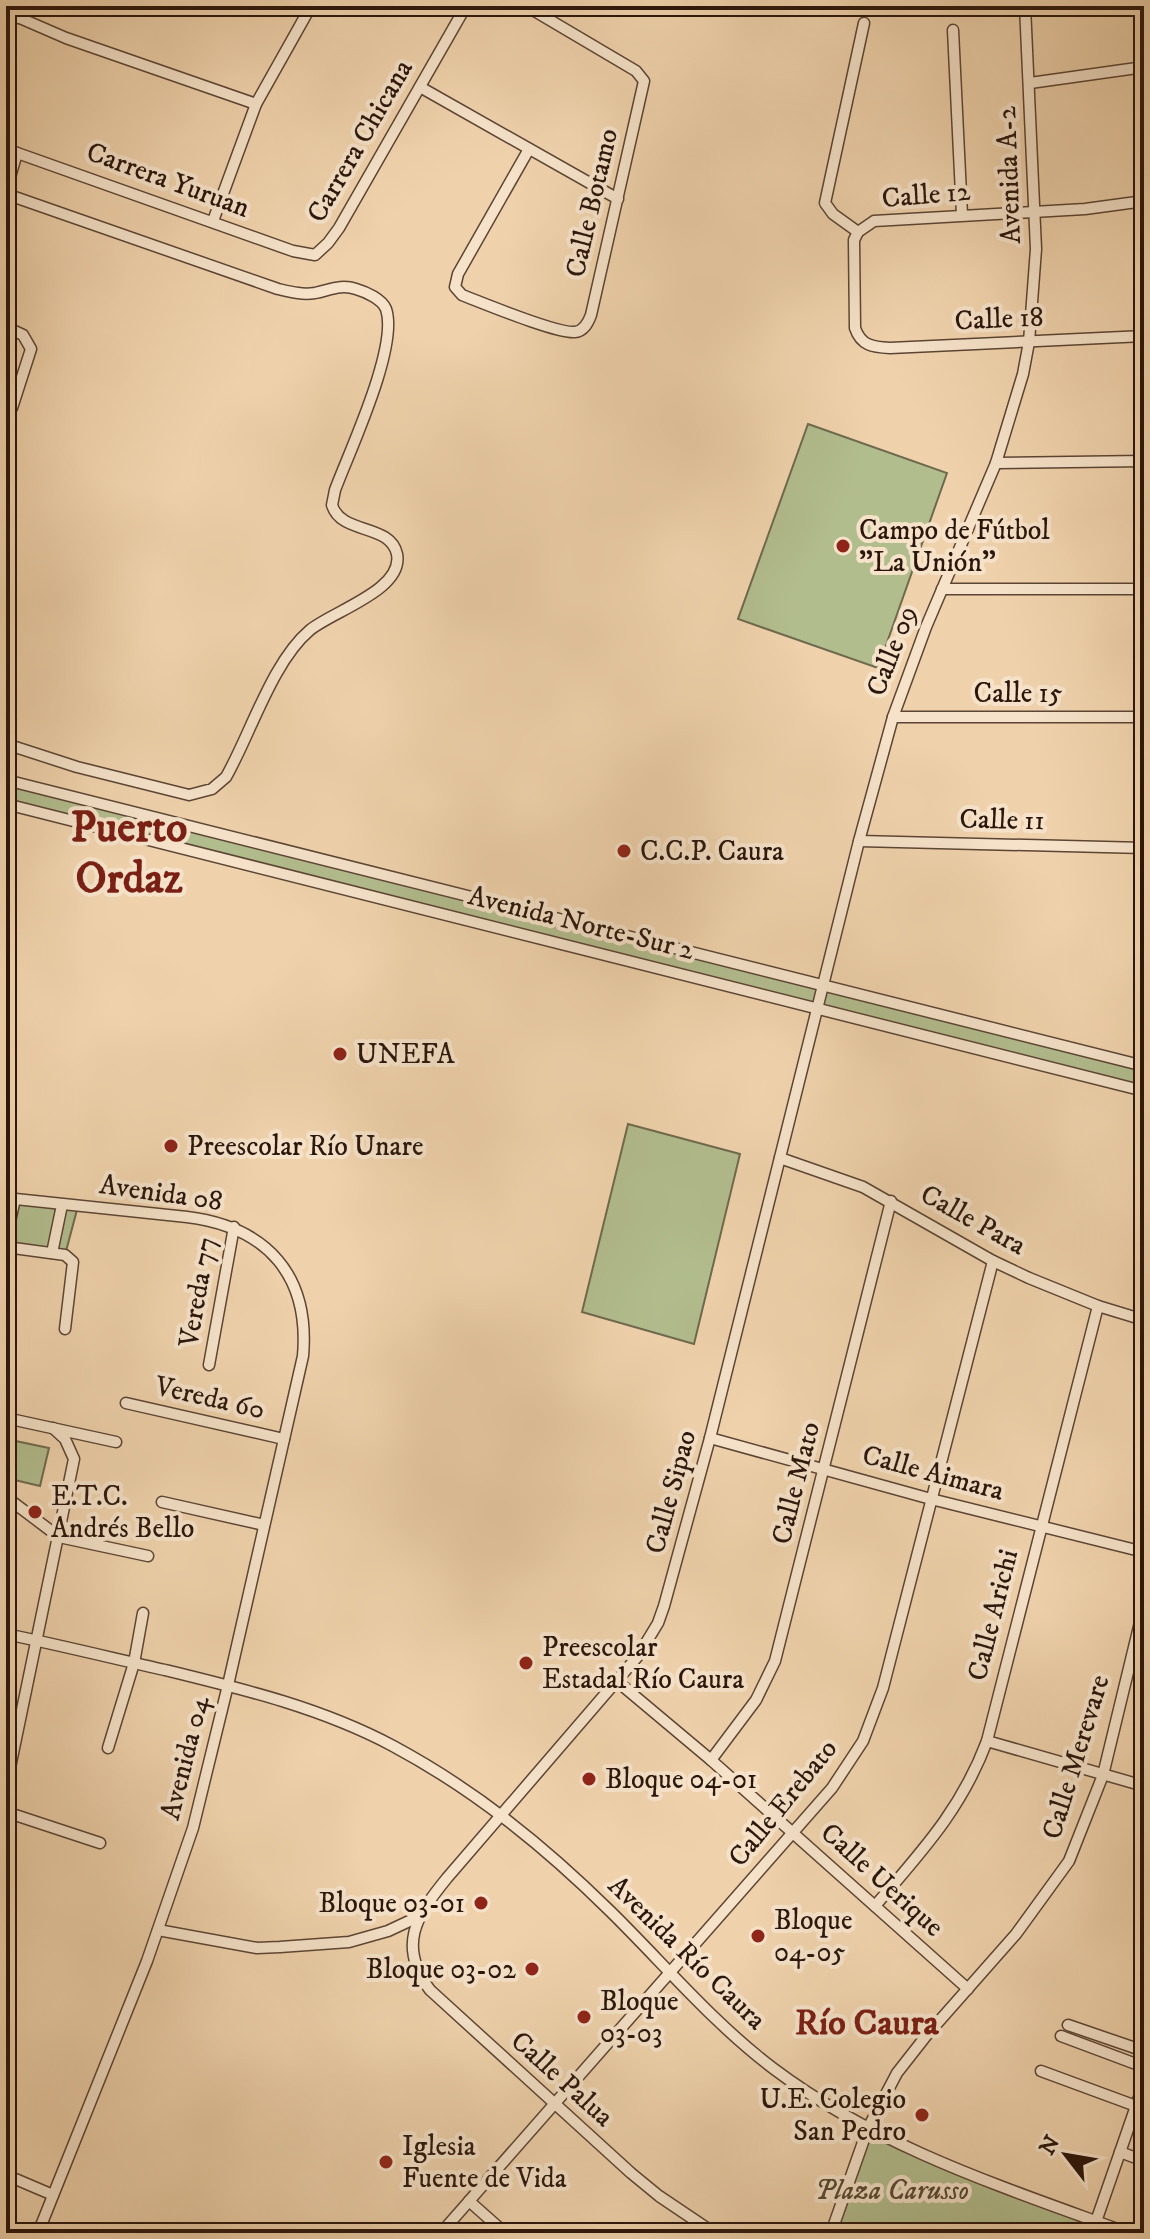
<svg xmlns="http://www.w3.org/2000/svg" width="1150" height="2239" font-family="'IM FELL DW Pica',serif">
<style>
.green{fill:#b2bd8e;stroke:#6e6a4d;stroke-width:2}
.lines{fill:none;stroke-linecap:round;stroke-linejoin:round}
.street-casing{stroke:#5c4534;stroke-width:13}
.secondary-casing{stroke:#2b160c;stroke-width:17}
.street{stroke:#f5e2c9;stroke-width:10}
.secondary{stroke:#f5e2c9;stroke-width:14}
.poi-dot{fill:#8f2418;stroke:#f5e2c9;stroke-width:3}
.labels{text-anchor:middle;dominant-baseline:central;stroke-width:8;stroke-linejoin:round;paint-order:stroke}
.street-label{font-size:28px;fill:#2b160c;stroke:#f5e2c9}
.poi-label{font-size:28px;fill:#2b160c;stroke:#f5e2c9;text-anchor:start}
.park-label{font-size:28px;font-style:italic;fill:#544833;stroke:#f5e2c9}
.district-label{font-size:36px;font-weight:bold;fill:#7a1f14;stroke:#f5e2c9}
.town-label{font-size:44px;font-weight:bold;fill:#7a1f14;stroke:#f5e2c9}
</style>
<rect width="100%" height="100%" fill="#efd2ac"/>
<filter id="stains"><feTurbulence type="fractalNoise" baseFrequency=".0025" numOctaves="4"/><feColorMatrix values="0 0 0 0 .2 0 0 0 0 .09 0 0 0 0 .02 0 0 0 .5 -.17"/></filter>
<radialGradient id="worn" r=".72"><stop offset=".6" stop-color="#630" stop-opacity="0"/><stop offset="1" stop-color="#630" stop-opacity=".3"/></radialGradient>
<g class="green">
<polygon points="808,424 947,473 878,668 738,619"/>
<polygon points="6,780 1144,1066 1144,1091 6,804"/>
<polygon points="628,1124 740,1154 694,1344 582,1312"/>
<polygon points="15,1199 78,1206 65,1255 6,1247"/>
<polygon points="6,1439 49,1448 40,1486 6,1478"/>
<polygon points="868,2128 1096,2221 1092,2233 831,2233"/>
</g>
<g class="lines">
<defs>
<g id="street">
<path d="M526 6 636 71 644 81 591 315C588 323 584 331 575 332 557 334 483 303 462 295L455 287 458 274 529 149"/>
<polyline points="6,12 66,38 256,104"/>
<polyline points="19,18 26,6"/>
<polyline points="953,30 962,215"/>
<polyline points="1030,83 1144,67"/>
<polyline points="420,87 618,199"/>
<polyline points="6,149 293,251 315,255 328,243 339,228 466,6"/>
<polyline points="6,191 17,153"/>
<path d="M6 194 278 289C291 292 302 295 315 293 330 290 341 284 356 289 366 292 382 299 386 309 399 347 349 452 335 490L332 505C341 535 390 523 397 554 404 590 333 611 310 630 272 662 251 733 226 777L212 789 189 795 77 767 6 744"/>
<polyline points="213,221 256,104 311,6"/>
<path d="M858 232 854 240 855 328C861 346 873 347 890 348L1144 336"/>
<polyline points="858,232 874,221 1085,209 1144,201"/>
<polyline points="858,232 833,214 825,203 864,23"/>
<polyline points="6,327 23,335 31,349 12,408"/>
<polyline points="996,463 1144,461"/>
<polyline points="942,589 1144,589"/>
<polyline points="893,717 1144,717"/>
<polyline points="6,780 1144,1066"/>
<path d="M6 804C385 902 765 993 1144 1091"/>
<polyline points="859,841 1144,848"/>
<polyline points="780,1158 863,1187 993,1261 1029,1278 1098,1306 1144,1320"/>
<path d="M6 1198 187 1217C267 1227 310 1275 303 1356L228 1685 193 1828 147 1961 38 2233"/>
<polyline points="6,1239 15,1199"/>
<polyline points="6,1247 65,1255 73,1262 65,1329"/>
<polyline points="52,1253 62,1205"/>
<polyline points="209,1365 234,1227"/>
<polyline points="126,1403 284,1439"/>
<polyline points="6,1418 116,1442"/>
<polyline points="710,1438 931,1499 1144,1552"/>
<polyline points="6,1497 59,1537 148,1556"/>
<polyline points="162,1502 264,1525"/>
<path d="M6 1634C59 1645 112 1658 165 1670 243 1689 322 1708 393 1746 475 1790 544 1846 610 1911 664 1964 713 2023 774 2069 879 2148 1006 2188 1128 2233"/>
<polyline points="618,1682 711,1760 968,1989"/>
<polyline points="987,1741 1144,1786"/>
<polyline points="108,1748 134,1663 143,1613"/>
<polyline points="711,1760 756,1700 775,1661 891,1201"/>
<polyline points="6,1787 74,1459 65,1439 53,1428"/>
<polyline points="6,1812 100,1843"/>
<path d="M875 1906C922 1851 961 1810 987 1741L1098 1306"/>
<polyline points="158,1930 257,1948 280,1947 349,1942 388,1931 420,1916"/>
<polyline points="1068,2025 1144,2051"/>
<polyline points="1061,2036 1144,2067"/>
<polyline points="1041,2071 1136,2106"/>
<polyline points="1120,2152 1144,2161"/>
<polyline points="6,2175 53,2195"/>
<polyline points="469,2201 505,2233"/>
<polyline points="441,2233 832,1788 863,1741 883,1688 993,1261"/>
<path d="M714 2233 659 2196 631 2173 430 1990C397 1946 416 1916 447 1878L638 1656 658 1623 664 1606 710 1438 859 841 893 717 926 627 996 463 1023 374 1029 342 1036 249 1025 6"/>
<polyline points="831,2233 868,2128 897,2073 926,2036 1016,1934 1069,1861 1103,1775 1144,1606"/>
<polyline points="1092,2233 1144,2083"/>
</g>
<polyline id="secondary" points="949,6 1016,6"/>
</defs>
<use href="#street" class="street-casing"/>
<use href="#secondary" class="secondary-casing"/>
<use href="#street" class="street"/>
<use href="#secondary" class="secondary"/>
</g>
<g class="poi-dot">
<circle cx="843" cy="546" r="8"/>
<circle cx="624" cy="851" r="8"/>
<circle cx="340" cy="1054" r="8"/>
<circle cx="171" cy="1146" r="8"/>
<circle cx="35" cy="1512" r="8"/>
<circle cx="526" cy="1663" r="8"/>
<circle cx="589" cy="1779" r="8"/>
<circle cx="481" cy="1903" r="8"/>
<circle cx="758" cy="1936" r="8"/>
<circle cx="532" cy="1969" r="8"/>
<circle cx="584" cy="2017" r="8"/>
<circle cx="922" cy="2115" r="8"/>
<circle cx="386" cy="2162" r="8"/>
</g>
<g class="labels">
<g class="street-label">
<text transform="translate(360 141) rotate(-60)">Carrera Chicana</text>
<text transform="translate(1009 175) rotate(-92)">Avenida A-2</text>
<text transform="translate(168 180) rotate(20)">Carrera Yuruan</text>
<text transform="translate(926 195) rotate(-5)">Calle 12</text>
<text transform="translate(592 203) rotate(-77)">Calle Botamo</text>
<text transform="translate(999 319) rotate(-3)">Calle 18</text>
<text transform="translate(892 651) rotate(-69)">Calle 09</text>
<text x="1018" y="693">Calle 15</text>
<text transform="translate(1002 820) rotate(1)">Calle 11</text>
<text transform="translate(581 923) rotate(14)">Avenida Norte-Sur 2</text>
<text transform="translate(161 1193) rotate(8)">Avenida 08</text>
<text transform="translate(973 1220) rotate(29)">Calle Para</text>
<text transform="translate(198 1292) rotate(-80)">Vereda 77</text>
<text transform="translate(210 1398) rotate(13)">Vereda 60</text>
<text transform="translate(933 1473) rotate(15)">Calle Aimara</text>
<text transform="translate(796 1483) rotate(-76)">Calle Mato</text>
<text transform="translate(671 1492) rotate(-75)">Calle Sipao</text>
<text transform="translate(993 1615) rotate(-76)">Calle Arichi</text>
<text transform="translate(1076 1757) rotate(-73)">Calle Merevare</text>
<text transform="translate(185 1758) rotate(-76)">Avenida 04</text>
<text transform="translate(783 1803) rotate(-51)">Calle Erebato</text>
<text transform="translate(882 1880) rotate(42)">Calle Uerique</text>
<text transform="translate(687 1953) rotate(44)">Avenida Río Caura</text>
<text transform="translate(562 2079) rotate(42)">Calle Palua</text>
</g>
<g class="poi-label">
<text x="859" y="530">Campo de Fútbol<tspan x="859" dy="32">"La Unión"</tspan></text>
<text x="640" y="851">C.C.P. Caura</text>
<text x="356" y="1054">UNEFA</text>
<text x="187" y="1146">Preescolar Río Unare</text>
<text x="51" y="1496">E.T.C.<tspan x="51" dy="32">Andrés Bello</tspan></text>
<text x="542" y="1647">Preescolar<tspan x="542" dy="32">Estadal Río Caura</tspan></text>
<text x="605" y="1779">Bloque 04-01</text>
<text x="465" y="1903" text-anchor="end">Bloque 03-01</text>
<text x="774" y="1920">Bloque<tspan x="774" dy="32">04-05</tspan></text>
<text x="516" y="1969" text-anchor="end">Bloque 03-02</text>
<text x="600" y="2001">Bloque<tspan x="600" dy="32">03-03</tspan></text>
<text x="906" y="2099" text-anchor="end">U.E. Colegio<tspan x="906" dy="32">San Pedro</tspan></text>
<text x="402" y="2146">Iglesia<tspan x="402" dy="32">Fuente de Vida</tspan></text>
</g>
<g class="park-label">
<text x="892" y="2190">Plaza Carusso</text>
</g>
<g class="district-label">
<text x="867" y="2023">Río Caura</text>
</g>
<g class="town-label">
<text x="129" y="828">Puerto<tspan x="129" dy="51">Ordaz</tspan></text>
</g>
</g>
<rect width="1150" height="2239" fill="none" stroke="#efd2ac" stroke-width="32"/>
<rect x="8" y="8" width="1134" height="2223" fill="none" stroke="#2b160c" stroke-width="4"/>
<rect x="16" y="16" width="1118" height="2207" fill="none" stroke="#2b160c" stroke-width="2"/>
<g transform="translate(1066 2155) rotate(301)" stroke="#f5e2c9" stroke-width="6" paint-order="stroke">
<path d="M0-6L14 30L0 20L-14 30Z" fill="#2b160c"/>
<text y="-12" font-size="22" font-weight="bold" text-anchor="middle" fill="#2b160c">N</text>
</g>
<rect width="100%" height="100%" filter="url(#stains)"/>
<rect width="100%" height="100%" fill="url(#worn)"/>
</svg>
